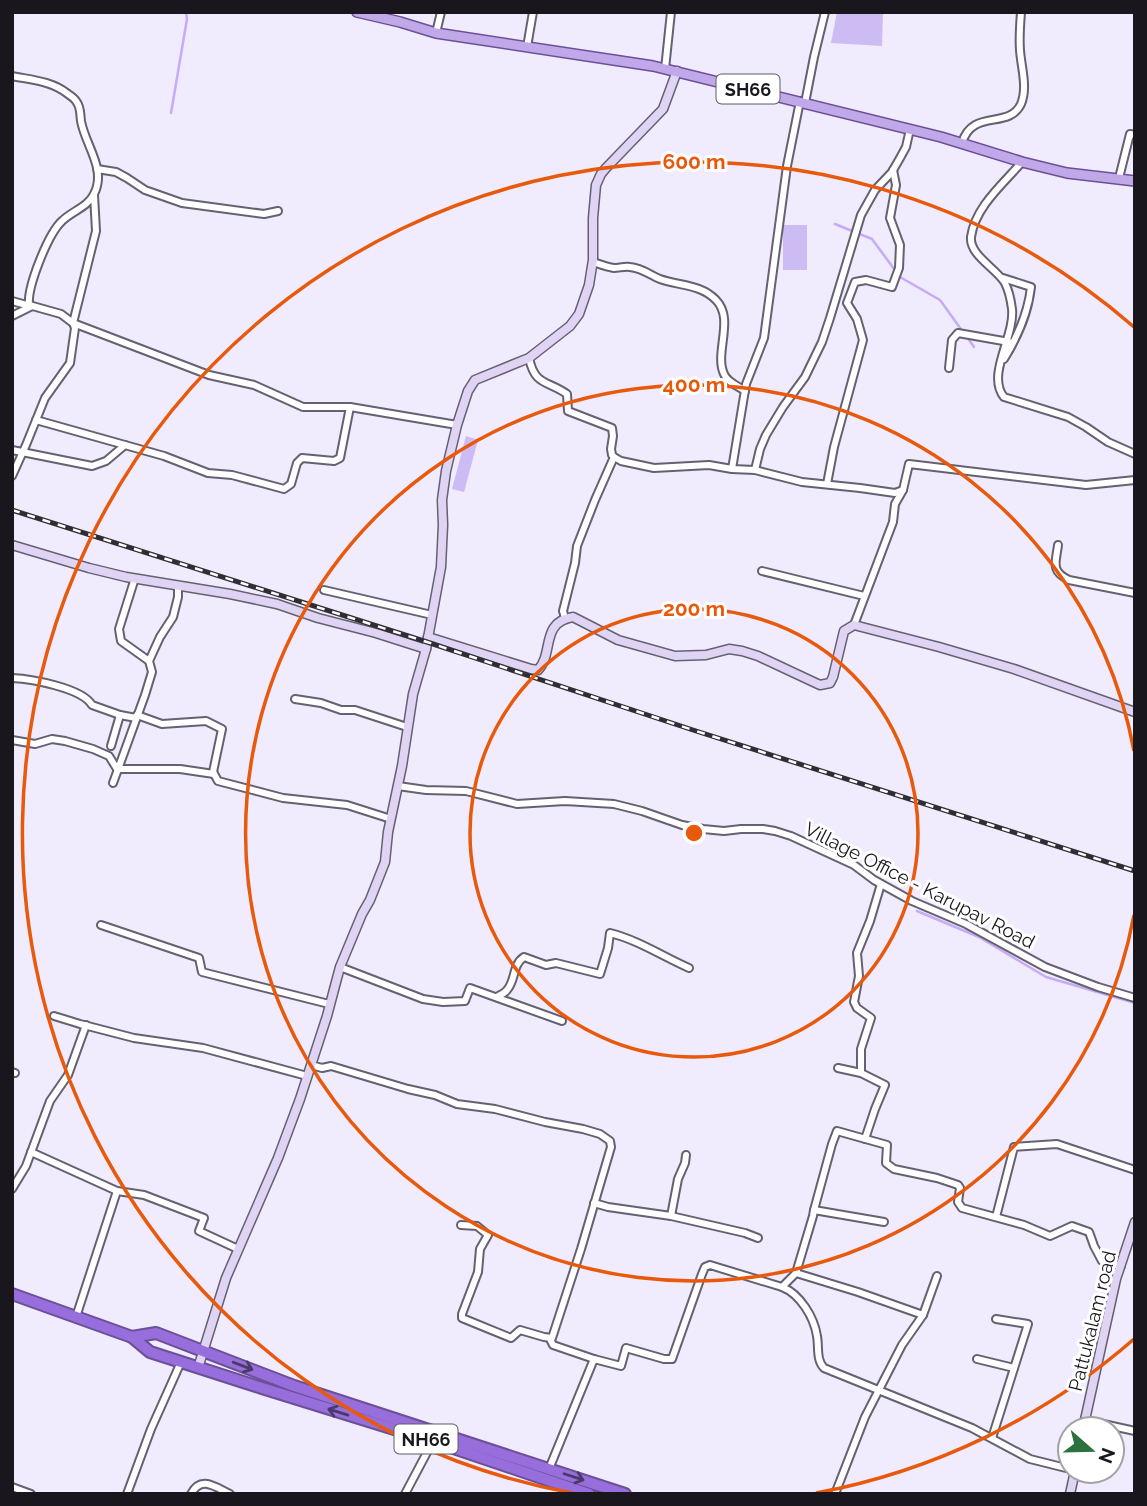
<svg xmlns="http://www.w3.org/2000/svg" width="1147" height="1506" font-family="Raleway,sans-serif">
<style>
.green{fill:#cdbbf4}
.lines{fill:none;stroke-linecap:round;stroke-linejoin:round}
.stream{stroke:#c5abf8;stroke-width:2.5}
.street-casing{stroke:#666171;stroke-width:10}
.secondary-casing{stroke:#666171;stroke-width:11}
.primary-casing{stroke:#6b5098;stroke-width:12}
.highway-casing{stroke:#6b5098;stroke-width:14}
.street{stroke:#fff;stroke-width:6}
.secondary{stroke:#e0d4f4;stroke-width:8}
.primary{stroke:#c1a8e9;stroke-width:9}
.highway{stroke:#976edb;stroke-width:10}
.rail-casing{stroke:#302e35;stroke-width:5}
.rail{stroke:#fff;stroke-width:2.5;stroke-dasharray:8;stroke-linecap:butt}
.oneway{stroke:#4b3a69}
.ring{fill:none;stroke:#e8590c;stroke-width:3.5}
.labels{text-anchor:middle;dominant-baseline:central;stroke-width:6;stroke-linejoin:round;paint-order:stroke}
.shield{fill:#fff;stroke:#5e5d61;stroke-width:2}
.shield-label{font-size:18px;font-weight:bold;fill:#19171d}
.street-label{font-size:19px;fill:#19171d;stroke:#fff}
.centre{fill:#e8590c;stroke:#fff;stroke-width:3.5}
.ring-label{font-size:21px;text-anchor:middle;font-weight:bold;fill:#e8590c;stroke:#fff;stroke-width:6;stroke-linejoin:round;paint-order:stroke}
</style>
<rect width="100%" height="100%" fill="#f0ebfd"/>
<g class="green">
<polygon points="837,12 883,12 882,46 831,43"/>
<rect x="783" y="225" width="24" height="45"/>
<polygon points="466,436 478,440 464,492 452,489"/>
</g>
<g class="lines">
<g class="stream">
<polyline points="171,113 187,19 186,12"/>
<polyline points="835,224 872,239 900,277 940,300 963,332"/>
<polyline points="967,337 974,347"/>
<polyline points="917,911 979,937 1046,977 1135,1003"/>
</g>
<defs>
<g id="street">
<polyline points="436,33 441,12"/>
<polyline points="527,47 533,12"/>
<polyline points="665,69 671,12"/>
<path d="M12 76C32 80 52 81 68 94 71 96 74 98 76 101 81 107 80 114 81 121 85 145 107 169 94 194 88 207 72 211 62 221 48 234 27 287 29 305L61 314 73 323 75 328 70 363 45 398 26 445 12 476"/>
<polyline points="805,103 814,57 825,12"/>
<path d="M962 143C972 108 1009 130 1021 104 1028 87 1021 67 1020 50 1019 38 1020 25 1021 12"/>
<path d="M1022 162C1003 184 975 207 971 237 969 255 997 269 1005 283 1009 291 1011 301 1012 309 1015 336 986 375 1004 397L1068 417 1086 427 1108 442 1135 454"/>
<polyline points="97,169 116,172 127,178 145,190 182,203 264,214 278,211"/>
<polyline points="1119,178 1130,134 1135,135"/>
<polyline points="94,195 96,231 73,323 209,375 254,385 303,407 350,407 457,425"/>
<path d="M593 262C599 264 607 267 614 268 619 268 625 266 630 267 642 268 650 275 660 279 679 286 701 284 716 300 735 319 714 353 724 374 727 382 738 386 745 391"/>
<path d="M1003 278 1031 287C1028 314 1018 336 1004 359"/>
<polyline points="12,301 30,306"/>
<polyline points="12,316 32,306"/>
<path d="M529 358C535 386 547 380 567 394L568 411 612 428 613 436 611 449 612 455 614 457 621 461 654 468 709 465 732 469 755 470 802 482 860 488 895 493 903 490 909 464 1086 485 1135 480"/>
<polyline points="949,368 952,340 958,333 1009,342"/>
<polyline points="36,420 164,456 208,473 232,475 284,489 291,484 297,463 302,458 334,461 340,458 350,407"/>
<polyline points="12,450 92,466 106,461 125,445"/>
<polyline points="732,469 746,384 764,338 787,166 800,101"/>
<polyline points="755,470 760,449 766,435 783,407 805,377 822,342 830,318 861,215 875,190 892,172 900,158 906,147 910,129"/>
<polyline points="827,484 834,447 863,340 857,319 847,303 855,282 866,280 892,287 899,268 900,245 890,218 896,185 893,170"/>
<path d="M1058 545C1056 562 1050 571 1069 580L1135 593"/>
<polyline points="762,571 864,596"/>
<polyline points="135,578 119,629 121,641 149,661"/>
<polyline points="324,590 432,615"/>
<polyline points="565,618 563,611 575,563 577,546 595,500 614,457"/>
<polyline points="854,625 893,522 895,504 903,490"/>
<path d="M12 678C32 679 82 688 92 705L120 715 136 718"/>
<polyline points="295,699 321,703 341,710 355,710 407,727"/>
<polyline points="137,715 162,724 206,721 222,729 213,772 218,781 283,798 347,805 391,819"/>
<polyline points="12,740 35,744 52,739 65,741 93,749 109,756 117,769 180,769 214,774"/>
<polyline points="111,746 120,715"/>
<polyline points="113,783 145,695 152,672 149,661 160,637 173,617 178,597 178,586"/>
<polyline points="398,786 426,790 466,791 517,804 565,801 614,804 642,811 682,825 703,829 724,831 741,829 763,829 775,831 791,836 854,865 874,880 912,901 966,924 1045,967 1098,987 1135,998"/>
<polyline points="101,925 199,958 202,972 329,1004"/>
<polyline points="340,967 423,999 443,1002 465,1001 470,988 562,1021"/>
<path d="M497 997C500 995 505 993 507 990 516 980 512 965 524 957L546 965 556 963 600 974 608 948 610 933C638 940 662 956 689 968"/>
<polyline points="54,1016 80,1024 134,1038 203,1048 307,1076"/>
<polyline points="311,1065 322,1068 331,1066 408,1089 435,1095 457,1104 495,1109 545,1122 583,1129 600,1134 610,1141 611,1147 581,1249 552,1338 544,1337 520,1330 511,1338 462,1318 462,1314 478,1272 480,1249 488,1235 477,1226 461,1225"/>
<polyline points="838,1068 861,1073"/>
<polyline points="12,1072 15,1073"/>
<polyline points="865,1139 875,1109 885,1085 861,1073 861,1049 871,1018 857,1008 854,1002 859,976 857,953 870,921 881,884"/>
<polyline points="31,1152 117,1191 144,1195 204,1218 199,1231 238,1249"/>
<polyline points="12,1189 26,1166 50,1101 68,1075 86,1025"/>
<polyline points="594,1203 608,1207 671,1216 745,1233 758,1238"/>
<polyline points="814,1210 884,1222"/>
<polyline points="671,1216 678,1179 685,1163 686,1155"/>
<polyline points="996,1217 1014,1147 1057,1144 1135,1170"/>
<polyline points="796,1273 813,1216 814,1210 832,1144 837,1131 887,1145 886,1163 894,1169 937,1178 958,1185 960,1188 958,1202 962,1208 1024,1225 1050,1236 1072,1226 1089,1232 1094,1246 1102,1261 1121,1266"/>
<polyline points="782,1287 796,1273 858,1292 923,1315 902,1345 865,1417 835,1494"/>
<polyline points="923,1315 937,1276"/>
<polyline points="76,1317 117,1191"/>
<path d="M550 1339 553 1345 594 1359 621 1366 626 1348 664 1359H672L702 1274 705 1267 710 1265 782 1287C800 1294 814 1317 817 1336 819 1347 816 1360 824 1368L972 1428 1030 1459 1070 1469"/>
<polyline points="977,1359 1014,1368"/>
<polyline points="1085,1420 1135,1431"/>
<polyline points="992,1438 1028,1324 996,1319"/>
<polyline points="549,1469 594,1359"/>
<polyline points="12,1487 31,1494"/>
<polyline points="127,1494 151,1429 181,1362"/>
<path d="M191 1494C201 1475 215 1487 230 1494"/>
<polyline points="405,1494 433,1441"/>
</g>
<g id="secondary">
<polyline points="12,545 89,568 126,577 230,594 277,604 318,618 376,633 426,649"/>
<path d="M428 637 531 669 538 670C554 654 540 622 573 617L618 640 675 656 706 655 729 649 742 651 758 656 820 685 830 683 833 677 844 631 854 625 939 647 1014 669 1135 712"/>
<polyline points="198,1368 226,1278 278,1158 300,1099 327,1016 340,967 362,914 370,900 385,862 388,832 402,766 413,694 426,649 441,567 443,525 442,500 446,471 457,425 468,391 475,380 529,358 570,326 579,314 589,285 593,260 593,218 596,185 601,174 606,168 663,109 677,71"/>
<polyline points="1083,1429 1116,1279 1135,1222"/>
<polyline points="1070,1494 1075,1471"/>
</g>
<polyline id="primary" points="357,12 400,22 436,33 653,66 941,137 1022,162 1067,173 1135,181"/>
<g id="highway">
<polyline points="12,1294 132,1337 150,1352 262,1388 433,1441 589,1494"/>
<polyline points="132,1337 156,1333 294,1386 625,1494"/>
</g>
</defs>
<use href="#street" class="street-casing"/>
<use href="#secondary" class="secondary-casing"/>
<use href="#primary" class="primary-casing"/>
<use href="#highway" class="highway-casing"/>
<use href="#street" class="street"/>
<use href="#secondary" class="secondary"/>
<use href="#primary" class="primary"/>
<use href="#highway" class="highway"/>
<defs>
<polyline id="rail" points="12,510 427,642 696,731 1135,871"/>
</defs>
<use href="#rail" class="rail-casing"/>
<use href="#rail" class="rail"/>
</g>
<defs><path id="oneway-shaft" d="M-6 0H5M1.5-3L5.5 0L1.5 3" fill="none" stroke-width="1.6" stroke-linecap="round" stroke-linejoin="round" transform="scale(1.75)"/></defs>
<g class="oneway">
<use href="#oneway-shaft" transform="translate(243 1366) rotate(21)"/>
<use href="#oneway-shaft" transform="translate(338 1412) rotate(-163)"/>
<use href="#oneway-shaft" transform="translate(574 1477) rotate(18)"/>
</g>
<g class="ring">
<circle cx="694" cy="833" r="224"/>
<path d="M1134 915A448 448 0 1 1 1134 751"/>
<path d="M1134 1339A671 671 0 0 1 816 1493M572 1493A671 671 0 1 1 1134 327"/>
</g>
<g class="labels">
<g class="shield">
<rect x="716.5" y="74.5" width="63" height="29" rx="5"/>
<rect x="394.5" y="1424.5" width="63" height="29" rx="5"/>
</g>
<g class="shield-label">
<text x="748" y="89">SH66</text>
<text x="426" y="1439">NH66</text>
</g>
<g class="street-label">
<text transform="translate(920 885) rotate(27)">Village Office - Karupav Road</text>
<text transform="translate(1092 1321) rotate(-76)">Pattukalam road</text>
</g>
</g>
<circle cx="694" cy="833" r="10" class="centre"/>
<g class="ring-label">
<text x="694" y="169">600 m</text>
<text x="694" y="392">400 m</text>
<text x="694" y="616">200 m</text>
</g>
<rect width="1147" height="1506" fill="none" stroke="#19171d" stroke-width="28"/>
<g transform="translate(1091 1450) rotate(110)"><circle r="33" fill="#ffffff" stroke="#a3a2a5" stroke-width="2"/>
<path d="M0-5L12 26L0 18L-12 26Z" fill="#2c723e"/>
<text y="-10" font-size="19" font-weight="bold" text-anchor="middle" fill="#19171d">N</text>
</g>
</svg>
